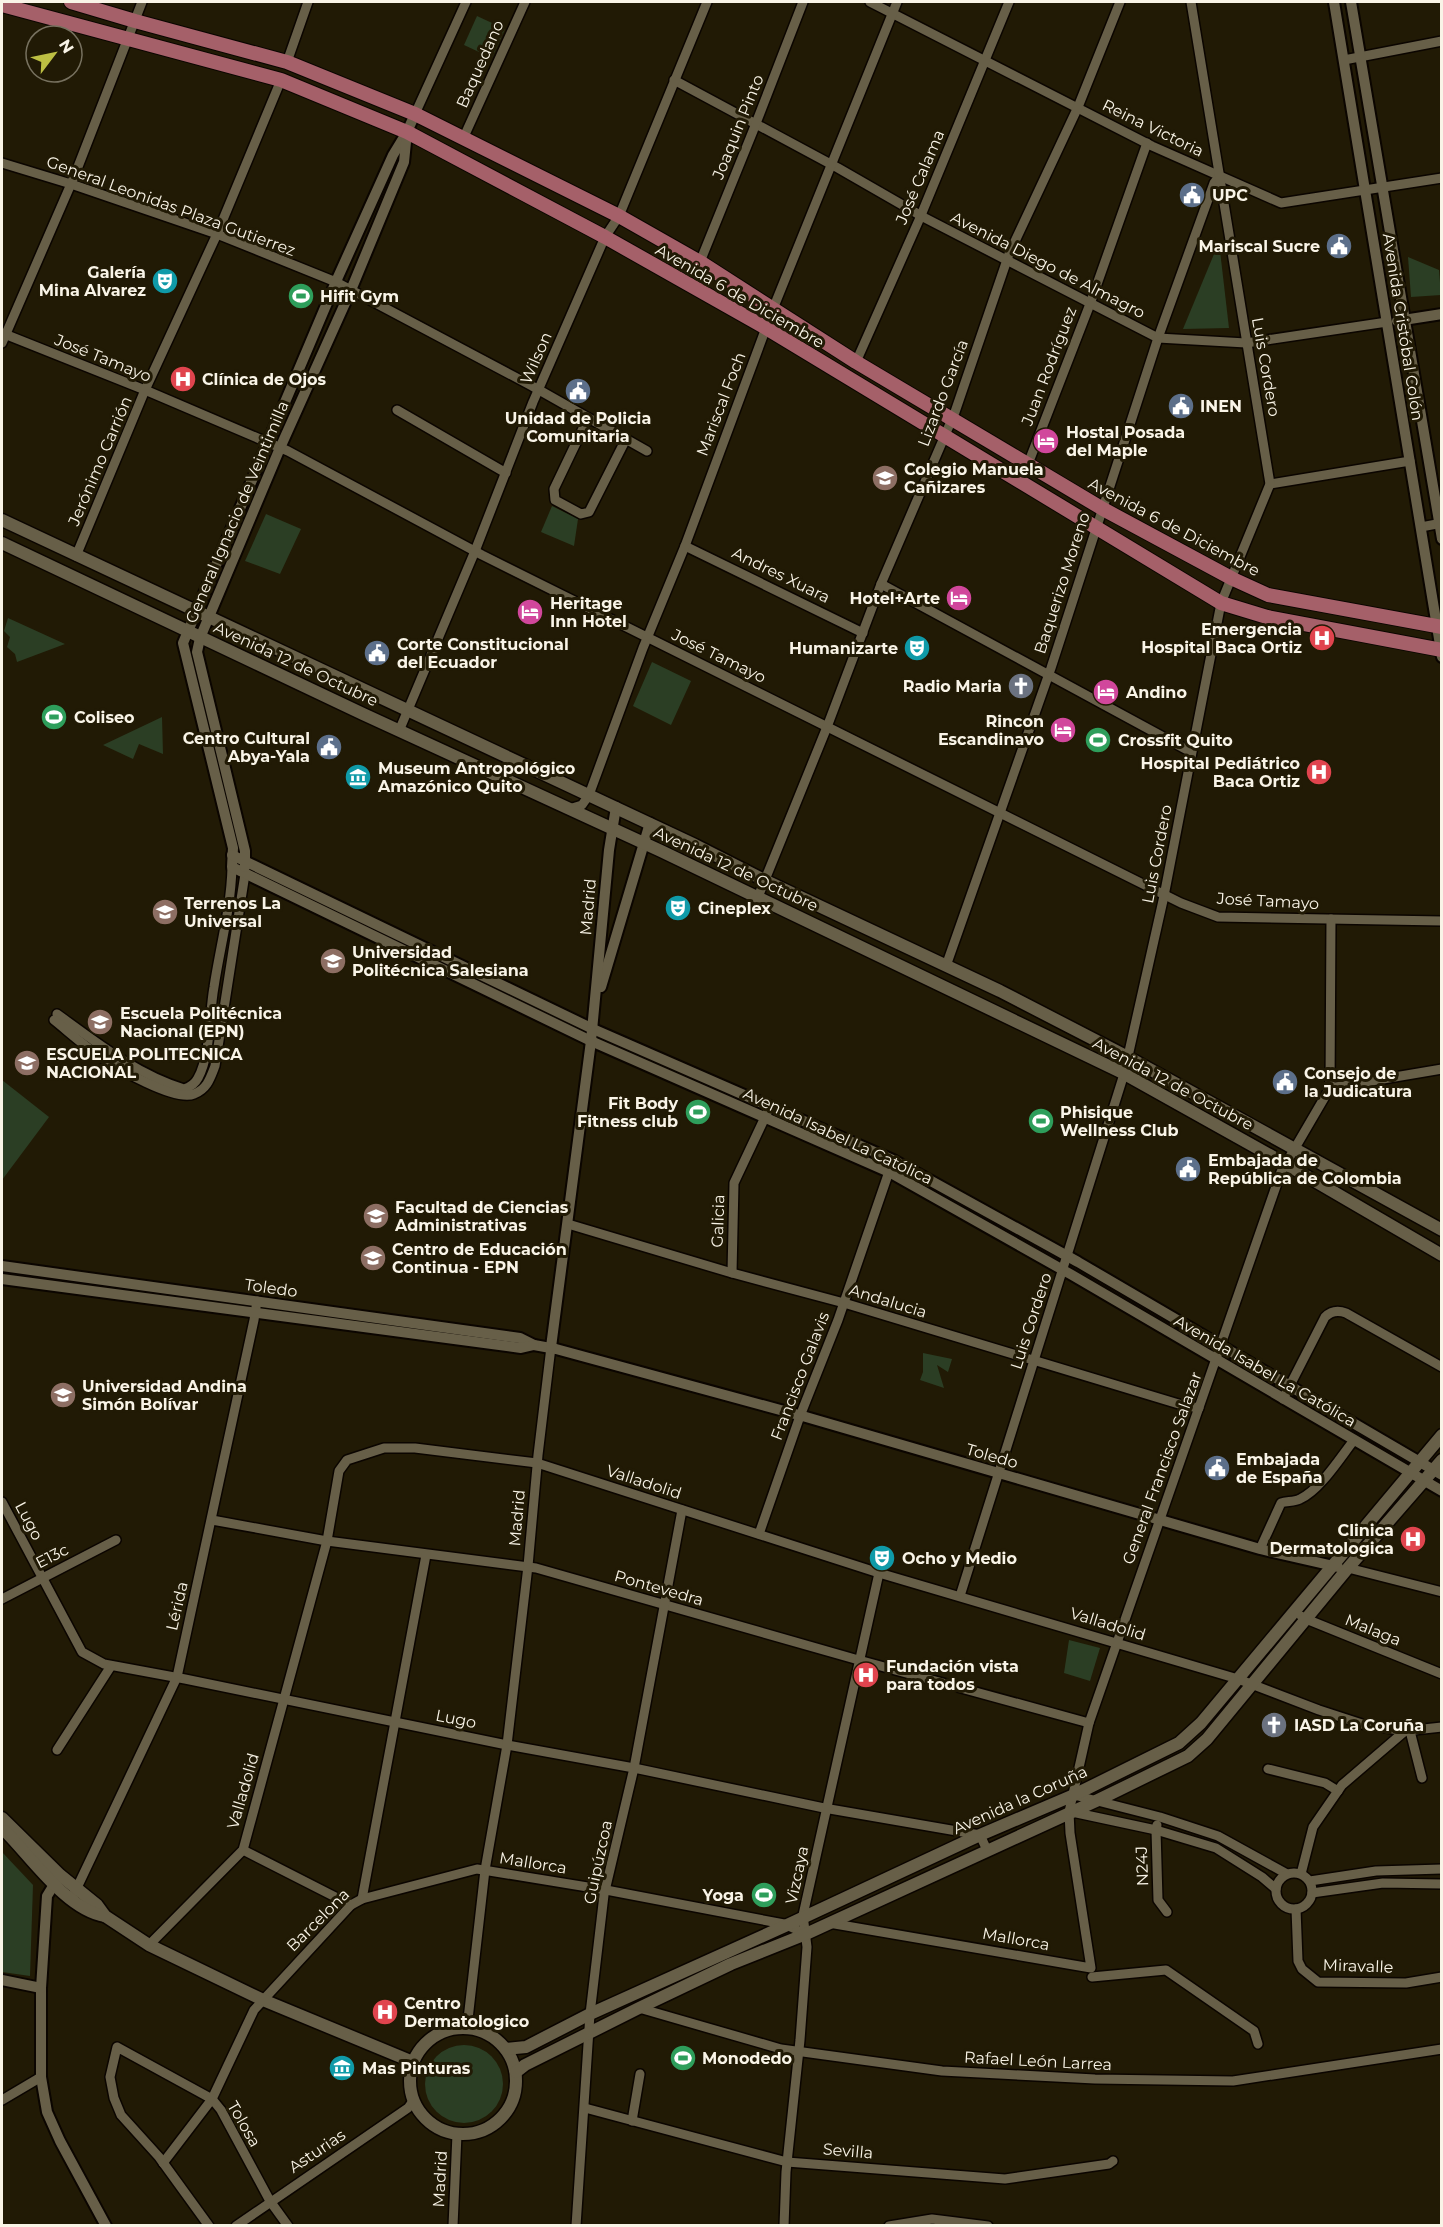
<svg xmlns="http://www.w3.org/2000/svg" width="1443" height="2227" font-family="Montserrat,sans-serif">
<style>
.green{fill:#2b3e24}
.lines{fill:none;stroke-linecap:round;stroke-linejoin:round}
.minor-casing{stroke:#0b0500;stroke-width:12}
.tertiary-casing{stroke:#0b0500;stroke-width:14}
.secondary-casing{stroke:#0b0500;stroke-width:15}
.primary-casing{stroke:#0b0500;stroke-width:16}
.minor{stroke:#675f48;stroke-width:9}
.tertiary{stroke:#675f48;stroke-width:10}
.secondary{stroke:#675f48;stroke-width:12}
.primary{stroke:#a56069;stroke-width:14}
.labels{text-anchor:middle;dominant-baseline:central;stroke-width:6;stroke-linejoin:round;paint-order:stroke}
.street-label{font-size:16px;fill:#f9f4e7;stroke:#211a05}
.poi-label{font-size:16px;font-weight:bold;fill:#f9f4e7;stroke:#211a05;text-anchor:start}
</style>
<rect width="100%" height="100%" fill="#211a05"/>
<g class="green">
<polygon points="477,16 505,29 492,58 464,45"/>
<polygon points="1219,242 1229,328 1183,329"/>
<polygon points="1408,257 1439,270 1441,295 1411,297"/>
<polygon points="552,506 578,519 574,546 541,532"/>
<polygon points="266,514 301,529 280,574 245,561"/>
<polygon points="8,618 65,644 17,662 15,654 7,647 10,637 4,631"/>
<polygon points="652,662 691,681 671,725 633,706"/>
<polygon points="162,717 163,754 139,744 133,759 103,745"/>
<polygon points="2,1080 49,1117 2,1180"/>
<polygon points="923,1353 952,1359 948,1372 937,1365 944,1388 920,1380 923,1372"/>
<polygon points="1069,1640 1100,1648 1090,1681 1064,1673"/>
<polygon points="2,1852 33,1885 30,1976 2,1972"/>
<circle cx="464" cy="2084" r="39"/>
</g>
<g class="lines">
<defs>
<g id="minor">
<polyline points="870,2 1152,146 1281,203 1442,178"/>
<polyline points="1344,60 1442,41"/>
<polyline points="287,62 308,2"/>
<polyline points="674,80 838,168 925,218 1158,338 1246,343 1387,322"/>
<polyline points="415,114 466,2"/>
<polyline points="463,139 525,2"/>
<polyline points="2,163 71,184 217,234 336,282 532,386 647,451"/>
<polyline points="700,262 753,131 803,2"/>
<polyline points="2,333 145,390 288,451 482,555 1181,903 1218,917 1442,921"/>
<polyline points="2,343 74,177 142,2"/>
<polyline points="856,362 919,220 1009,2"/>
<polyline points="397,410 506,473"/>
<polyline points="588,418 554,489 555,500 581,514 589,512 626,439"/>
<polyline points="1028,464 1090,304 1147,143"/>
<polyline points="1270,484 1410,461"/>
<polyline points="1421,527 1442,523"/>
<polyline points="685,546 863,633"/>
<polyline points="76,556 145,390 217,234 281,80"/>
<polyline points="881,584 1191,752"/>
<polyline points="399,731 475,551 533,402 605,237 619,216 707,2"/>
<polyline points="569,809 582,805 589,795 643,648 685,546 773,309 897,2"/>
<polyline points="758,897 827,727 881,584 955,412 1009,254 1078,107 1120,2"/>
<polyline points="946,966 1051,668 1158,338 1214,183 1219,177"/>
<path d="M57 1014C97 1043 136 1074 184 1089 190 1087 195 1084 198 1078 211 1054 209 1014 214 987 220 947 231 908 232 867"/>
<path d="M54 1020C69 1032 84 1046 101 1057 117 1068 175 1102 194 1094 207 1089 210 1079 215 1066L245 874"/>
<polyline points="1330,1088 1442,1069"/>
<polyline points="568,1224 732,1273 844,1303 1182,1405 1199,1408"/>
<polyline points="732,1273 734,1183 767,1113"/>
<path d="M1283 1399 1325 1317C1331 1311 1338 1310 1346 1313L1442 1367"/>
<polyline points="2,1502 82,1652 104,1664 185,1679 507,1745 634,1768 824,1808 980,1835 987,1850"/>
<polyline points="212,1520 327,1541 536,1568 855,1659 1089,1723"/>
<polyline points="759,1534 800,1416 838,1320 893,1160"/>
<path d="M1260 1549 1281 1503C1287 1501 1294 1502 1300 1499 1320 1490 1340 1458 1354 1440"/>
<polyline points="1348,1568 1442,1592"/>
<polyline points="960,1596 1124,1074 1164,896 1221,603 1270,484 1191,2"/>
<polyline points="2,1599 116,1540"/>
<polyline points="1301,1616 1306,1619 1442,1674"/>
<polyline points="1410,1731 1422,1778"/>
<polyline points="57,1750 111,1666"/>
<polyline points="1268,1769 1325,1783 1338,1791"/>
<polyline points="1074,1795 1160,1817 1218,1836 1287,1874"/>
<polyline points="1072,1812 1156,1830 1216,1848 1262,1877 1276,1889"/>
<polyline points="1157,1825 1156,1830 1158,1900 1167,1912"/>
<polyline points="243,1850 351,1905"/>
<circle cx="1294" cy="1891" r="18"/>
<polyline points="1301,1874 1313,1827 1342,1785 1405,1731"/>
<polyline points="1310,1881 1376,1871 1442,1869"/>
<polyline points="1312,1893 1383,1883 1442,1884"/>
<polyline points="74,1894 177,1677 254,1320 257,1301"/>
<polyline points="362,1899 426,1555"/>
<polyline points="1296,1909 1298,1961 1302,1969 1318,1982 1406,1983 1442,1977"/>
<polyline points="829,1923 1091,1968 1070,1833 1069,1812 1089,1723 1281,1172 1330,1088 1331,919"/>
<polyline points="149,1945 243,1850 327,1541 339,1471 347,1460 384,1448 415,1448 537,1463 879,1573 1238,1679 1319,1710 1362,1724 1405,1731 1442,1727"/>
<polyline points="1092,1977 1166,1970 1254,2031 1258,2044"/>
<polyline points="639,2008 781,2049 942,2071 1095,2079 1233,2081 1442,2049"/>
<polyline points="467,2028 485,1870 507,1745 528,1566 538,1455 551,1347"/>
<polyline points="2,2100 41,2077"/>
<polyline points="585,2108 787,2162 1005,2179 1109,2164 1113,2161"/>
<polyline points="632,2121 640,2074"/>
<polyline points="163,2163 212,2099 254,2010 351,1905 362,1899 477,1869 606,1890 784,1924 806,1934"/>
<polyline points="209,2226 159,2157 121,2115 114,2098 110,2077 117,2047 212,2099 221,2110 270,2201 288,2226"/>
<polyline points="236,2226 408,2108 413,2101"/>
<polyline points="453,2226 457,2134"/>
<polyline points="576,2226 590,2014 604,1895 634,1768 682,1510"/>
<polyline points="784,2226 786,2172 800,2040 807,1947 803,1915 879,1573"/>
<polyline points="889,2226 932,2219 988,2226"/>
</g>
<g id="tertiary">
<polyline points="1334,2 1442,657"/>
<polyline points="1351,2 1442,539"/>
<polyline points="407,132 393,155 338,277 183,643 233,848 232,867 591,1041 889,1172 1072,1275 1442,1491"/>
<polyline points="1397,321 1442,314"/>
<polyline points="232,855 593,1029 893,1160 1078,1262 1442,1475"/>
<polyline points="245,867 245,851 197,652 200,638 280,448 351,290 404,162 407,132 415,114"/>
<polyline points="601,987 650,823"/>
<polyline points="2,1266 520,1338 534,1345 556,1349 806,1417 1260,1549 1338,1567"/>
<polyline points="2,1279 521,1348 534,1345"/>
<polyline points="551,1347 591,1041 609,850 616,807"/>
<polyline points="58,1878 47,1896 41,1988 41,2077 47,2112 60,2141 106,2226"/>
<polyline points="2,1980 41,1988"/>
</g>
<g id="secondary">
<polyline points="2,520 695,845 766,881 1000,991 1124,1055 1442,1230"/>
<polyline points="2,543 363,714 661,851 1121,1072 1284,1163 1442,1255"/>
<polyline points="2,1818 60,1875 97,1905 105,1916 149,1945 263,2000 413,2062"/>
<path d="M5 1831C32 1858 67 1910 105 1916"/>
<circle cx="463" cy="2081" r="53"/>
<polyline points="506,2049 526,2047 590,2014 785,1926 980,1835 1074,1795 1179,1743 1201,1723 1442,1435"/>
<polyline points="516,2072 525,2065 639,2008 731,1964 806,1934 1096,1801 1188,1756 1207,1739 1348,1568 1442,1460"/>
</g>
<g id="primary">
<polyline points="71,2 135,21 287,62 415,114 619,216 700,262 856,362 1103,509 1233,579 1268,595 1442,627"/>
<polyline points="2,5 281,80 407,132 605,237 766,328 1221,603 1267,617 1442,650"/>
</g>
</defs>
<use href="#minor" class="minor-casing"/>
<use href="#tertiary" class="tertiary-casing"/>
<use href="#secondary" class="secondary-casing"/>
<use href="#primary" class="primary-casing"/>
<use href="#minor" class="minor"/>
<use href="#tertiary" class="tertiary"/>
<use href="#secondary" class="secondary"/>
<use href="#primary" class="primary"/>
</g>
<defs>
<symbol id="civic-disc" viewBox="-11 -11 22 22"><circle r="9.5" fill="#5c6f8a" stroke="#211a05"/><path d="M-.6-6.5H3V-4.5H.6V-3L4-1V1h2V6H-6V1h2V-1L-.6-3ZM-1.2 2.5V6h2.4V2.5Z" fill="#fff"/></symbol>
<symbol id="theatre-disc" viewBox="-11 -11 22 22"><circle r="9.5" fill="#0f9aa8" stroke="#211a05"/><path d="M-5-5.5Q0-4 5-5.5V0Q5 5 0 6Q-5 5-5 0ZM-3.3-2.5H-1v1.5H-3.3ZM1-2.5H3.3v1.5H1ZM-2.8 1Q0 5.5 2.8 1Z" fill="#fff"/></symbol>
<symbol id="stadium-disc" viewBox="-11 -11 22 22"><circle r="9.5" fill="#2e9e5b" stroke="#211a05"/><path d="M0-5a6.5 5 0 1 0 0 10a6.5 5 0 1 0 0-10ZM-3.5-1.8h7v3.6h-7Z" fill="#fff"/></symbol>
<symbol id="hospital-disc" viewBox="-11 -11 22 22"><circle r="9.5" fill="#e0444e" stroke="#211a05"/><path d="M-5-5h3v3.5h4V-5h3V5h-3V1.5h-4V5h-3Z" fill="#fff"/></symbol>
<symbol id="hotel-disc" viewBox="-11 -11 22 22"><circle r="9.5" fill="#d1479c" stroke="#211a05"/><path d="M-6-4.5h1.5V1H6V5H4.5V3h-9V5H-6ZM-4 0a1.8 1.8 0 1 1 3.6 0ZM.5 0V-2.5h3Q6-2.5 6 0Z" fill="#fff"/></symbol>
<symbol id="university-disc" viewBox="-11 -11 22 22"><circle r="9.5" fill="#8d6e63" stroke="#211a05"/><path d="M0-5L7-2L0 1L-7-2ZM-4 1L0 2.5L4 1V4Q0 6-4 4Z" fill="#fff"/></symbol>
<symbol id="church-disc" viewBox="-11 -11 22 22"><circle r="9.5" fill="#6b7280" stroke="#211a05"/><path d="M-1.2-6h2.4v3.5h3.3v2.4h-3.3V6h-2.4V-.1h-3.3v-2.4h3.3Z" fill="#fff"/></symbol>
<symbol id="museum-disc" viewBox="-11 -11 22 22"><circle r="9.5" fill="#0f9aa8" stroke="#211a05"/><path d="M0-6L6-3V-2H-6V-3ZM-5-1h2V3h-2ZM-1-1h2V3h-2ZM3-1h2V3H3ZM-6 4H6V6H-6Z" fill="#fff"/></symbol>
</defs>
<g fill-rule="evenodd">
<use href="#civic-disc" x="1177" y="180" width="30" height="30"/>
<use href="#civic-disc" x="1324" y="231" width="30" height="30"/>
<use href="#theatre-disc" x="150" y="266" width="30" height="30"/>
<use href="#stadium-disc" x="286" y="281" width="30" height="30"/>
<use href="#hospital-disc" x="168" y="364" width="30" height="30"/>
<use href="#civic-disc" x="563" y="376" width="30" height="30"/>
<use href="#civic-disc" x="1166" y="391" width="30" height="30"/>
<use href="#hotel-disc" x="1031" y="426" width="30" height="30"/>
<use href="#university-disc" x="870" y="463" width="30" height="30"/>
<use href="#hotel-disc" x="944" y="583" width="30" height="30"/>
<use href="#hotel-disc" x="515" y="597" width="30" height="30"/>
<use href="#hospital-disc" x="1307" y="623" width="30" height="30"/>
<use href="#theatre-disc" x="902" y="633" width="30" height="30"/>
<use href="#civic-disc" x="362" y="638" width="30" height="30"/>
<use href="#church-disc" x="1006" y="671" width="30" height="30"/>
<use href="#hotel-disc" x="1091" y="677" width="30" height="30"/>
<use href="#stadium-disc" x="39" y="702" width="30" height="30"/>
<use href="#hotel-disc" x="1048" y="715" width="30" height="30"/>
<use href="#stadium-disc" x="1083" y="725" width="30" height="30"/>
<use href="#civic-disc" x="314" y="732" width="30" height="30"/>
<use href="#hospital-disc" x="1304" y="757" width="30" height="30"/>
<use href="#museum-disc" x="343" y="762" width="30" height="30"/>
<use href="#theatre-disc" x="663" y="893" width="30" height="30"/>
<use href="#university-disc" x="150" y="897" width="30" height="30"/>
<use href="#university-disc" x="318" y="946" width="30" height="30"/>
<use href="#university-disc" x="85" y="1007" width="30" height="30"/>
<use href="#university-disc" x="12" y="1048" width="30" height="30"/>
<use href="#civic-disc" x="1270" y="1067" width="30" height="30"/>
<use href="#stadium-disc" x="683" y="1097" width="30" height="30"/>
<use href="#stadium-disc" x="1026" y="1106" width="30" height="30"/>
<use href="#civic-disc" x="1173" y="1154" width="30" height="30"/>
<use href="#university-disc" x="361" y="1201" width="30" height="30"/>
<use href="#university-disc" x="358" y="1243" width="30" height="30"/>
<use href="#university-disc" x="48" y="1380" width="30" height="30"/>
<use href="#civic-disc" x="1202" y="1453" width="30" height="30"/>
<use href="#hospital-disc" x="1398" y="1524" width="30" height="30"/>
<use href="#theatre-disc" x="867" y="1543" width="30" height="30"/>
<use href="#hospital-disc" x="851" y="1660" width="30" height="30"/>
<use href="#church-disc" x="1259" y="1710" width="30" height="30"/>
<use href="#stadium-disc" x="749" y="1880" width="30" height="30"/>
<use href="#hospital-disc" x="370" y="1997" width="30" height="30"/>
<use href="#stadium-disc" x="668" y="2043" width="30" height="30"/>
<use href="#museum-disc" x="327" y="2053" width="30" height="30"/>
</g>
<g class="labels">
<g class="street-label">
<text transform="translate(480 64) rotate(-66)">Baquedano</text>
<text transform="translate(738 127) rotate(-68)">Joaquin Pinto</text>
<text transform="translate(1153 128) rotate(26)">Reina Victoria</text>
<text transform="translate(920 177) rotate(-67)">José Calama</text>
<text transform="translate(171 206) rotate(20)">General Leonidas Plaza Gutierrez</text>
<text transform="translate(1048 265) rotate(27)">Avenida Diego de Almagro</text>
<text transform="translate(740 296) rotate(30)">Avenida 6 de Diciembre</text>
<text transform="translate(1403 327) rotate(81)">Avenida Cristóbal Colón</text>
<text transform="translate(103 358) rotate(22)">José Tamayo</text>
<text transform="translate(536 358) rotate(-66)">Wilson</text>
<text transform="translate(1049 366) rotate(-69)">Juan Rodríguez</text>
<text transform="translate(1266 367) rotate(80)">Luis Cordero</text>
<text transform="translate(943 393) rotate(-69)">Lizardo García</text>
<text transform="translate(721 404) rotate(-69)">Mariscal Foch</text>
<text transform="translate(100 461) rotate(-67)">Jerónimo Carrión</text>
<text transform="translate(237 512) rotate(-67)">General Ignacio de Veintimilla</text>
<text transform="translate(1174 527) rotate(28)">Avenida 6 de Diciembre</text>
<text transform="translate(781 575) rotate(26)">Andres Xuara</text>
<text transform="translate(1062 583) rotate(-72)">Baquerizo Moreno</text>
<text transform="translate(719 656) rotate(26)">José Tamayo</text>
<text transform="translate(296 664) rotate(25)">Avenida 12 de Octubre</text>
<text transform="translate(1157 854) rotate(-79)">Luis Cordero</text>
<text transform="translate(736 869) rotate(25)">Avenida 12 de Octubre</text>
<text transform="translate(1268 901) rotate(3)">José Tamayo</text>
<text transform="translate(588 907) rotate(-85)">Madrid</text>
<text transform="translate(1173 1084) rotate(28)">Avenida 12 de Octubre</text>
<text transform="translate(838 1136) rotate(25)">Avenida Isabel La Católica</text>
<text transform="translate(718 1221) rotate(-88)">Galicia</text>
<text transform="translate(271 1288) rotate(8)">Toledo</text>
<text transform="translate(888 1301) rotate(17)">Andalucia</text>
<text transform="translate(1031 1321) rotate(-72)">Luis Cordero</text>
<text transform="translate(1265 1371) rotate(30)">Avenida Isabel La Católica</text>
<text transform="translate(800 1376) rotate(-69)">Francisco Galavis</text>
<text transform="translate(992 1456) rotate(16)">Toledo</text>
<text transform="translate(1162 1468) rotate(-70)">General Francisco Salazar</text>
<text transform="translate(644 1482) rotate(18)">Valladolid</text>
<text transform="translate(517 1518) rotate(-85)">Madrid</text>
<text transform="translate(29 1521) rotate(62)">Lugo</text>
<text transform="translate(52 1556) rotate(-27)">E13c</text>
<text transform="translate(659 1588) rotate(16)">Pontevedra</text>
<text transform="translate(177 1606) rotate(-77)">Lérida</text>
<text transform="translate(1108 1624) rotate(17)">Valladolid</text>
<text transform="translate(1373 1630) rotate(22)">Malaga</text>
<text transform="translate(456 1719) rotate(11)">Lugo</text>
<text transform="translate(243 1791) rotate(-74)">Valladolid</text>
<text transform="translate(1020 1800) rotate(-24)">Avenida la Coruña</text>
<text transform="translate(598 1862) rotate(-78)">Guipúzcoa</text>
<text transform="translate(533 1863) rotate(9)">Mallorca</text>
<text transform="translate(1142 1866) rotate(-92)">N24J</text>
<text transform="translate(797 1875) rotate(-78)">Vizcaya</text>
<text transform="translate(318 1920) rotate(-45)">Barcelona</text>
<text transform="translate(1016 1939) rotate(10)">Mallorca</text>
<text transform="translate(1358 1966) rotate(2)">Miravalle</text>
<text transform="translate(1038 2061) rotate(3)">Rafael León Larrea</text>
<text transform="translate(244 2124) rotate(60)">Tolosa</text>
<text transform="translate(317 2151) rotate(-34)">Asturias</text>
<text transform="translate(848 2151) rotate(5)">Sevilla</text>
<text transform="translate(440 2179) rotate(-87)">Madrid</text>
</g>
<g class="poi-label">
<text x="1212" y="195">UPC</text>
<text x="1320" y="246" text-anchor="end">Mariscal Sucre</text>
<text x="146" y="272" text-anchor="end">Galería<tspan x="146" dy="18">Mina Alvarez</tspan></text>
<text x="320" y="296">Hifit Gym</text>
<text x="202" y="379">Clínica de Ojos</text>
<text x="1200" y="406">INEN</text>
<text x="578" y="418" text-anchor="middle">Unidad de Policia<tspan x="578" dy="18">Comunitaria</tspan></text>
<text x="1066" y="432">Hostal Posada<tspan x="1066" dy="18">del Maple</tspan></text>
<text x="904" y="469">Colegio Manuela<tspan x="904" dy="18">Cañizares</tspan></text>
<text x="940" y="598" text-anchor="end">Hotel+Arte</text>
<text x="550" y="603">Heritage<tspan x="550" dy="18">Inn Hotel</tspan></text>
<text x="1302" y="629" text-anchor="end">Emergencia<tspan x="1302" dy="18">Hospital Baca Ortiz</tspan></text>
<text x="397" y="644">Corte Constitucional<tspan x="397" dy="18">del Ecuador</tspan></text>
<text x="898" y="648" text-anchor="end">Humanizarte</text>
<text x="1002" y="686" text-anchor="end">Radio Maria</text>
<text x="1126" y="692">Andino</text>
<text x="74" y="717">Coliseo</text>
<text x="1044" y="721" text-anchor="end">Rincon<tspan x="1044" dy="18">Escandinavo</tspan></text>
<text x="310" y="738" text-anchor="end">Centro Cultural<tspan x="310" dy="18">Abya-Yala</tspan></text>
<text x="1118" y="740">Crossfit Quito</text>
<text x="1300" y="763" text-anchor="end">Hospital Pediátrico<tspan x="1300" dy="18">Baca Ortiz</tspan></text>
<text x="378" y="768">Museum Antropológico<tspan x="378" dy="18">Amazónico Quito</tspan></text>
<text x="184" y="903">Terrenos La<tspan x="184" dy="18">Universal</tspan></text>
<text x="698" y="908">Cineplex</text>
<text x="352" y="952">Universidad<tspan x="352" dy="18">Politécnica Salesiana</tspan></text>
<text x="120" y="1013">Escuela Politécnica<tspan x="120" dy="18">Nacional (EPN)</tspan></text>
<text x="46" y="1054">ESCUELA POLITECNICA<tspan x="46" dy="18">NACIONAL</tspan></text>
<text x="1304" y="1073">Consejo de<tspan x="1304" dy="18">la Judicatura</tspan></text>
<text x="678" y="1103" text-anchor="end">Fit Body<tspan x="678" dy="18">Fitness club</tspan></text>
<text x="1060" y="1112">Phisique<tspan x="1060" dy="18">Wellness Club</tspan></text>
<text x="1208" y="1160">Embajada de<tspan x="1208" dy="18">República de Colombia</tspan></text>
<text x="395" y="1207">Facultad de Ciencias<tspan x="395" dy="18">Administrativas</tspan></text>
<text x="392" y="1249">Centro de Educación<tspan x="392" dy="18">Continua - EPN</tspan></text>
<text x="82" y="1386">Universidad Andina<tspan x="82" dy="18">Simón Bolívar</tspan></text>
<text x="1236" y="1459">Embajada<tspan x="1236" dy="18">de España</tspan></text>
<text x="1394" y="1530" text-anchor="end">Clinica<tspan x="1394" dy="18">Dermatologica</tspan></text>
<text x="902" y="1558">Ocho y Medio</text>
<text x="886" y="1666">Fundación vista<tspan x="886" dy="18">para todos</tspan></text>
<text x="1294" y="1725">IASD La Coruña</text>
<text x="744" y="1895" text-anchor="end">Yoga</text>
<text x="404" y="2003">Centro<tspan x="404" dy="18">Dermatologico</tspan></text>
<text x="702" y="2058">Monodedo</text>
<text x="362" y="2068">Mas Pinturas</text>
</g>
</g>
<rect width="1443" height="2227" fill="none" stroke="#f9f4e7" stroke-width="6"/>
<g transform="translate(54 54) rotate(58)"><circle r="28" fill="#211a05" stroke="#77715f" stroke-width="1.5"/>
<path d="M0-4.5L10 22L0 15L-10 22Z" fill="#bdbf43"/>
<text y="-9" font-size="16" font-weight="bold" text-anchor="middle" fill="#f9f4e7">N</text>
</g>
</svg>
